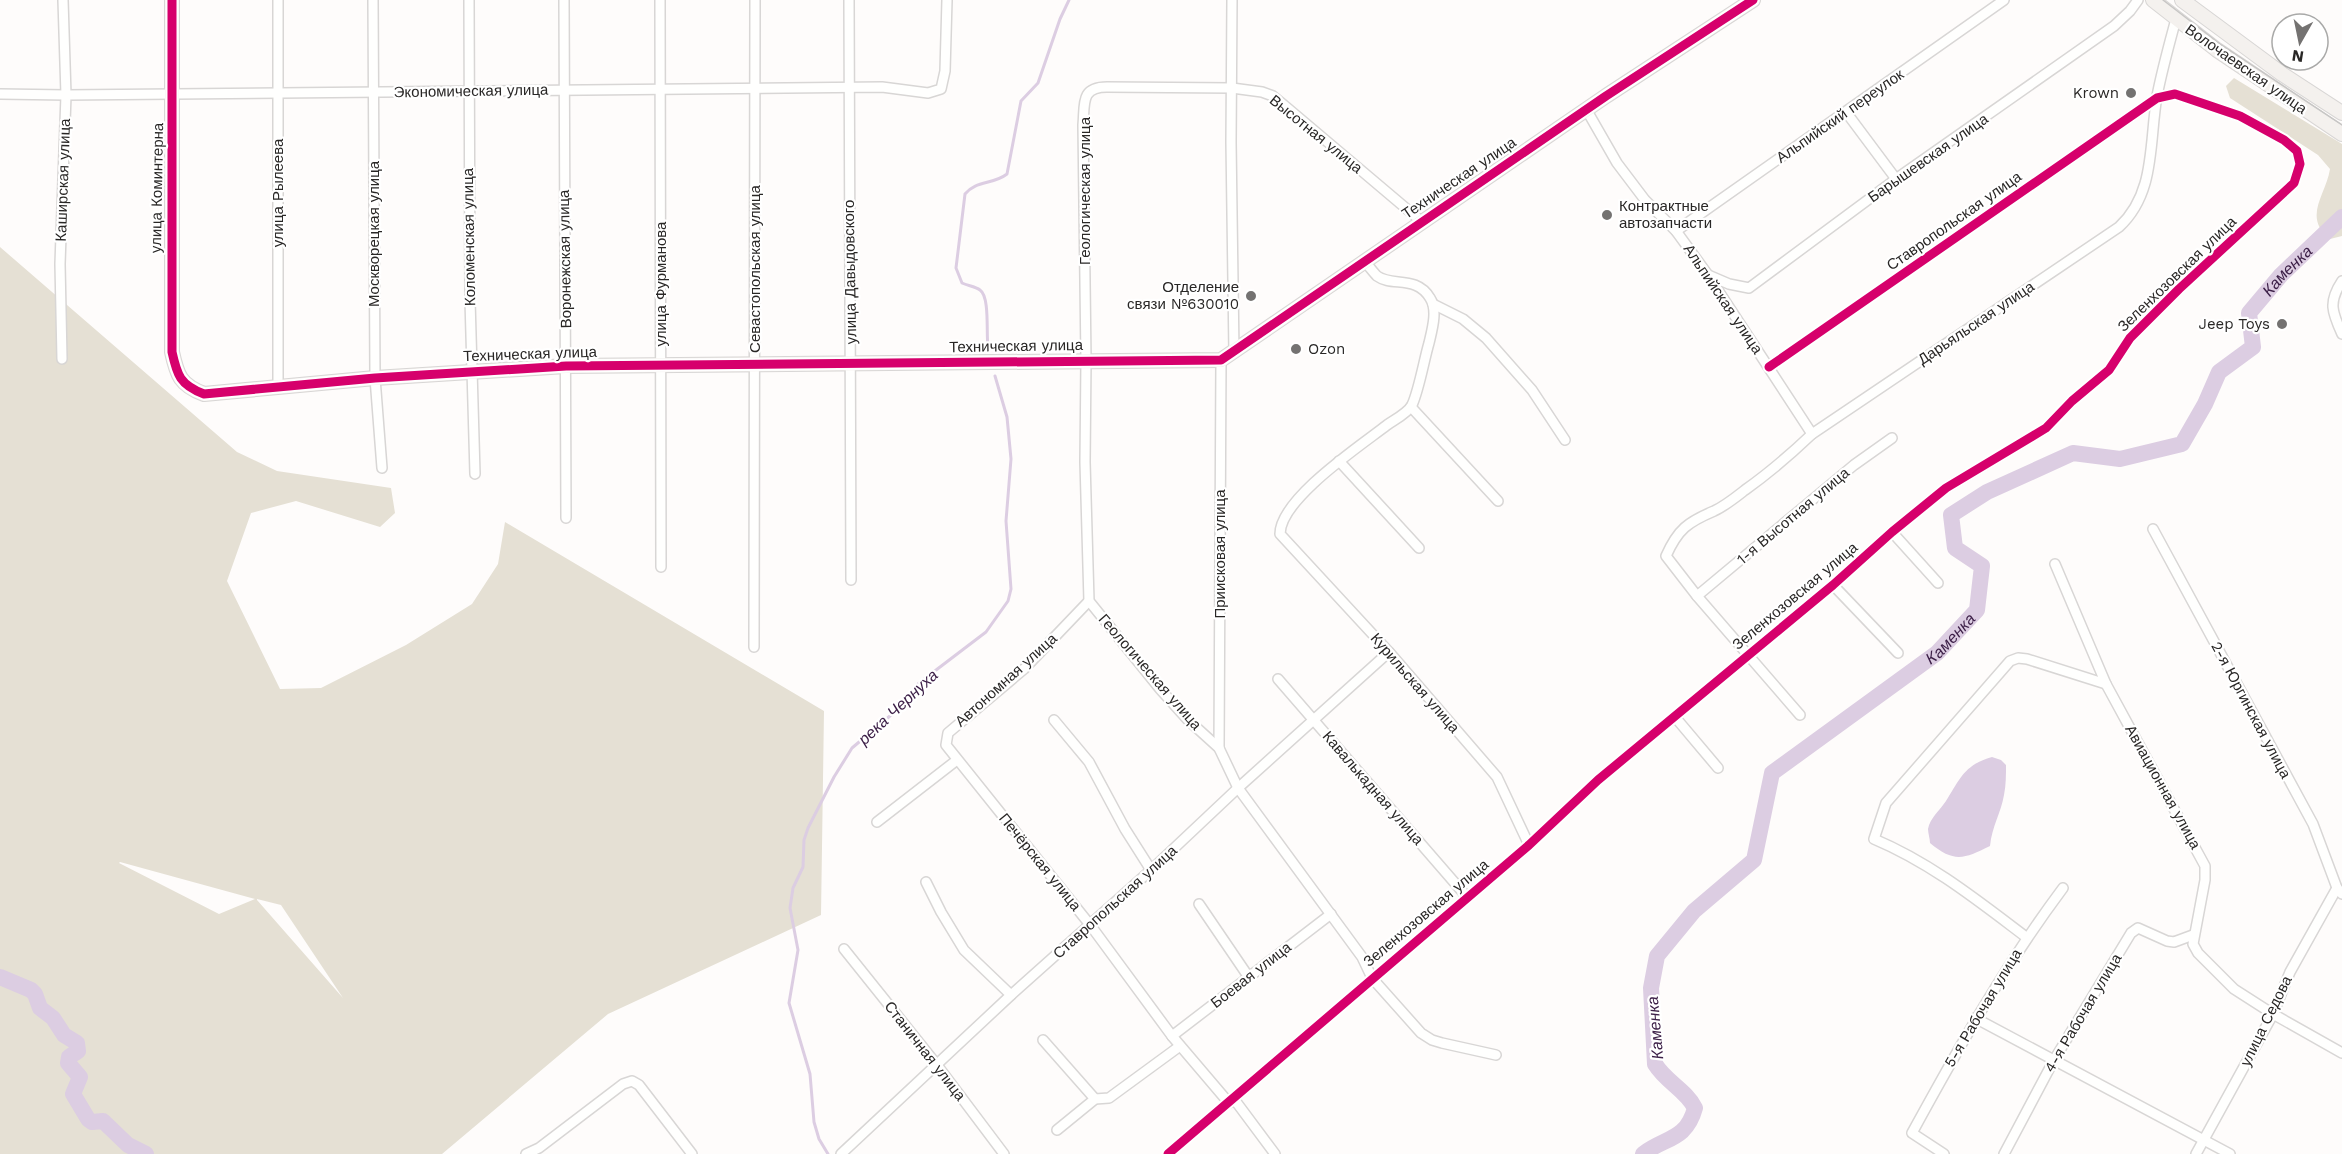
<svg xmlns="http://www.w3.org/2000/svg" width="2342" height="1154" font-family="'Work Sans',sans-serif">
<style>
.green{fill:#e5e0d4;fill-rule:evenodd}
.water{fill:#dccde2}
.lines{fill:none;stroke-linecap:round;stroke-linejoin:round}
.stream{stroke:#dccde2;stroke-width:3}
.river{stroke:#dccde2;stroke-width:16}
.street-casing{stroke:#d8d6d5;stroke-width:12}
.secondary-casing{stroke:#d8d6d5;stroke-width:16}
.street{stroke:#fffffe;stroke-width:9}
.secondary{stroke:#f4f1ee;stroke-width:14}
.tram{stroke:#c7c6c5;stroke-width:1.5}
.cycleway-casing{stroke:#fff;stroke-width:13}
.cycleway{stroke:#d6006c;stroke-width:9}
.poi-dot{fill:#747271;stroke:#fff;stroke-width:2}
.labels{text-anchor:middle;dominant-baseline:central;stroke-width:4.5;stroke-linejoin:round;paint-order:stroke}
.street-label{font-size:15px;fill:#292726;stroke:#fff}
.poi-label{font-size:15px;fill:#292726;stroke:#fff;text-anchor:end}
.water-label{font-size:16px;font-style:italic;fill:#3d2048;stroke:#fff}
</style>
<rect width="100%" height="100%" fill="#fefcfb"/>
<g class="green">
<path d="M2234 78 2342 144V236L2330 239C2302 217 2326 195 2330 169L2318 155 2230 98 2226 86Z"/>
<path d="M0 247 237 452 277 471 391 488 395 513 380 527 296 501 251 513 227 581 280 689 321 688 406 645 472 604 498 564 505 522 824 711 821 915 608 1014 442 1154H0ZM119 863 120 862 255 899 219 914ZM257 899 281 905 343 998 257 900Z"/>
</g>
<path class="water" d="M1992 757 2001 760 2006 765C2006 775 2006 785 2004 795 2001 813 1992 826 1990 846 1964 859 1954 863 1930 843 1930 839 1928 833 1928 829 1930 818 1940 810 1946 801 1960 779 1964 765 1992 757Z"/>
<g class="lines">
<g class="stream">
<path d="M988 347C986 333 990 297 980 290 975 286 968 286 962 283L956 268 965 194C976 180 993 185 1007 174L1021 101 1038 83 1060 19 1069 0"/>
<polyline points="828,1154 819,1139 814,1122 810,1074 789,1003 798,950 790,908 793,888 803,867 804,840 808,828 834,777 852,748 897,710 919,683 986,632 1008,601 1011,589 1006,521 1011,459 1007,417 995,376"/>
</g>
<g class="river">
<polyline points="0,977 31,990 35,994 40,1008 53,1018 64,1035 77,1043 78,1051 69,1057 68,1063 80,1077 73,1094 88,1119 92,1122 103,1121 128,1145 146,1154"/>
<path id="s1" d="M1643 1154C1665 1137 1686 1141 1695 1108 1686 1090 1666 1082 1655 1064L1651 988 1657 956 1694 911 1754 860 1772 773 1937 653 1977 610 1982 566 1955 548 1951 515 1987 492 2073 453 2120 459 2182 444 2205 404 2219 372 2253 347 2249 313 2281 275 2342 217"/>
</g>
<defs>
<g id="street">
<polyline points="278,0 278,386"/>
<polyline points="373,0 375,378 382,468"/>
<polyline points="469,0 470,300 475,474"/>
<polyline points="564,0 566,518"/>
<polyline points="660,0 661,567"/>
<polyline points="849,0 851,580"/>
<polyline points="1232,0 1231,142 1234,353"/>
<polyline points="0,94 66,95 882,87 928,93 941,89 945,71 947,0"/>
<polyline points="1586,109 1617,163 1645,200 1676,231 1708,275 1812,434"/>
<polyline points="1846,112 1896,179"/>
<path d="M1421 221 1285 106 1273 96 1262 92 1232 88 1107 87C1080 87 1085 104 1083 125L1086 360 1085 462 1089 601 1160 689 1187 719 1219 748 1238 788 1362 957 1372 978 1421 1033 1432 1040 1442 1043 1496 1055"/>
<polyline points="1676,231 2004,0"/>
<path d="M1365 262C1369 266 1373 272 1377 276 1392 287 1416 275 1430 298 1438 310 1432 330 1429 343 1424 360 1419 390 1412 405 1408 413 1394 420 1387 425 1360 446 1280 499 1280 534L1389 652 1497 777 1529 845"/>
<polyline points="1708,275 1729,284 1749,288 1896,179 2114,26 2130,11 2138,0"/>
<path d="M2342 281C2328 302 2332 312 2342 334"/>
<polyline points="1433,304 1463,319 1486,338 1532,390 1565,440"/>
<polyline points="62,359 60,264 66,95 63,0"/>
<polyline points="1411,407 1498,501"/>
<polyline points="1339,461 1419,548"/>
<polyline points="2153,529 2313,824 2337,888 2342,894"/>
<polyline points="1892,532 1938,583"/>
<polyline points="2055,564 2106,684 2205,866 2205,880 2193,944 2198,953 2234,989 2273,1014 2342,1053"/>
<polyline points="1833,585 1898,653"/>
<polyline points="1697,596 1854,465 1892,438"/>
<polyline points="1089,601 1024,669 948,733 946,745 1091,926 1172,1036 1229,1103"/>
<polyline points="754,647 755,0"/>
<polyline points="1278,679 1467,897"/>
<path d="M1800 715 1697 596 1666 556C1678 529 1688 522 1714 511 1725 506 1736 497 1745 490 1769 473 1791 454 1812 434L2119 227C2156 193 2149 142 2157 96 2162 70 2169 45 2176 19"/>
<polyline points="1675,717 1718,768"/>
<polyline points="1054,720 1089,762 1125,829 1151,870"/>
<polyline points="1219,748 1221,360"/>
<polyline points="877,822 957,760"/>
<polyline points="926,882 941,912 964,950 1011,995"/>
<polyline points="1199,904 1248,976"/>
<path d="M2026 937C1977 900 1931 863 1874 839L1886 803 2010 661 2018 658 2027 659 2106 684"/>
<polyline points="844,949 937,1065 1004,1154"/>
<polyline points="1975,1018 2230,1154"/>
<polyline points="1172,1036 1331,914"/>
<polyline points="1043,1040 1095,1099"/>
<polyline points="1234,1099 1275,1154"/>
<polyline points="1057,1130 1095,1099 1109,1098 1180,1046"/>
<polyline points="526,1154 539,1148 623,1084 632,1081 639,1085 692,1154"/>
<polyline points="841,1154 1011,995 1151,870 1238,788 1389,652"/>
<polyline points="1168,1154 1529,845 1598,780 1833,585 1892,532 1946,488 2046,428 2072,401 2109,370 2130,338 2179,289 2294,183 2300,164 2297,151 2284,140 2240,116 2175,94 2157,98 1769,367"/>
<path d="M1944 1154 1912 1133C1959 1047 2004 967 2063 888"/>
<polyline points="2004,1154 2054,1060 2131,933 2138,928 2167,941 2174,942 2193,935"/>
<polyline points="2196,1154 2273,1014 2290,972 2337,888"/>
</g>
<g id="secondary">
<path d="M172 0V352C177 375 180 385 204 394L375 378 566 366 1221 360 1606 96 1753 0"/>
<polyline points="2153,0 2217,50 2342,134"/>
<polyline points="2182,0 2282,74 2342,113"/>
</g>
</defs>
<use href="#street" class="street-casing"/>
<use href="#secondary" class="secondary-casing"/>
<use href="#street" class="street"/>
<use href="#secondary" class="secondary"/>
<polyline class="tram" points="2163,0 2220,44 2342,125"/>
<defs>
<g id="cycleway">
<path d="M172 0V352C177 375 180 385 204 394L375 378 566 366 1221 360 1606 96 1753 0"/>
<polyline points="1168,1154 1529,845 1598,780 1833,585 1892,532 1946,488 2046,428 2072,401 2109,370 2130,338 2179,289 2294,183 2300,164 2297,151 2284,140 2240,116 2175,94 2157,98 1769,367"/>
</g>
</defs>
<use href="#cycleway" class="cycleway-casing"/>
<use href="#cycleway" class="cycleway"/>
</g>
<g class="poi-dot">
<circle cx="2131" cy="93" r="6"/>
<circle cx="1607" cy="215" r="6"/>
<circle cx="1251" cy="296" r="6"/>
<circle cx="2282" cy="324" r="6"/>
<circle cx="1296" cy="349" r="6"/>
</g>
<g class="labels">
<g class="street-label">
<text transform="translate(2246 69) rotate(35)">Волочаевская улица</text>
<text transform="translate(471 91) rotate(-1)">Экономическая улица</text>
<text transform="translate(1840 116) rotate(-35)">Альпийский переулок</text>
<text transform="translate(1316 134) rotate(39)">Высотная улица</text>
<text transform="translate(1928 158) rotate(-35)">Барышевская улица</text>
<text transform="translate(1459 178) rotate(-34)">Техническая улица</text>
<text transform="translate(63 180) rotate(-88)">Каширская улица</text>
<text transform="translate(157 188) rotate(-89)">улица Коминтерна</text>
<text transform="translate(1085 191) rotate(-90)">Геологическая улица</text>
<text transform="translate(278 193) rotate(-90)">улица Рылеева</text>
<text transform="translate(1954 221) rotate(-35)">Ставропольская улица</text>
<text transform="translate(374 234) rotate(-90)">Москворецкая улица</text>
<text transform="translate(469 237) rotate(-91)">Коломенская улица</text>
<text transform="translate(565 259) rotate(-91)">Воронежская улица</text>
<text transform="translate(755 269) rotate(-90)">Севастопольская улица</text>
<text transform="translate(850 272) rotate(-91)">улица Давыдовского</text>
<text transform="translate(2177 274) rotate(-44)">Зеленхозовская улица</text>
<text transform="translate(661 284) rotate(-90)">улица Фурманова</text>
<text transform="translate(1723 299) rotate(56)">Альпийская улица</text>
<text transform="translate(1976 323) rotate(-34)">Дарьяльская улица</text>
<text transform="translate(1016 346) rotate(-1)">Техническая улица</text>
<text transform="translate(530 354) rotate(-2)">Техническая улица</text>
<text transform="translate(1793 516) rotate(-40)">1-я Высотная улица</text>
<text transform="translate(1220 554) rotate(-90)">Приисковая улица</text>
<text transform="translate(1795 596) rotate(-40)">Зеленхозовская улица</text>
<text transform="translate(1150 672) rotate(49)">Геологическая улица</text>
<text transform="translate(1006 680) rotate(-42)">Автономная улица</text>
<text transform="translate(1415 683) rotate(49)">Курильская улица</text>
<text transform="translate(2251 710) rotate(62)">2-я Юргинская улица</text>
<text transform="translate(2163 787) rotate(61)">Авиационная улица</text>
<text transform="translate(1373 788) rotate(49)">Кавалькадная улица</text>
<text transform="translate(1040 862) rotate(51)">Печёрская улица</text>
<text transform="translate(1115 902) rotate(-42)">Ставропольская улица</text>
<text transform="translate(1426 913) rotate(-40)">Зеленхозовская улица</text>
<text transform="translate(1251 975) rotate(-38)">Боевая улица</text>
<text transform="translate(1983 1008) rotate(-59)">5-я Рабочая улица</text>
<text transform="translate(2083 1013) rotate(-59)">4-я Рабочая улица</text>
<text transform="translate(2266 1021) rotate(-64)">улица Седова</text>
<text transform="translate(925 1051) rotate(52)">Станичная улица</text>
</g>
<g class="poi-label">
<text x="2119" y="93">Krown</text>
<text x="1619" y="206" text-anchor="start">Контрактные<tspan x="1619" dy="17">автозапчасти</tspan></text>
<text x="1239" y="287">Отделение<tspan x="1239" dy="17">связи №630010</tspan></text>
<text x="2270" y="324">Jeep Toys</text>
<text x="1308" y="349" text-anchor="start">Ozon</text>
</g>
<g class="water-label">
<text stroke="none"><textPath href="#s1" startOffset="1302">Каменка</textPath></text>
<text stroke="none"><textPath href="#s1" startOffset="690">Каменка</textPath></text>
<text transform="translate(898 707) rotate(-43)">река Чернуха</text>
<text transform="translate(1655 1028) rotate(-95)">Каменка</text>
</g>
</g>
<g transform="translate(2300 42) rotate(189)"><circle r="28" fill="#ffffff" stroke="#a9a9a8" stroke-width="1.5"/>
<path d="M0-4.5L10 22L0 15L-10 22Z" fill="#747271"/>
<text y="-9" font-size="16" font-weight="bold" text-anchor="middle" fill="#292726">N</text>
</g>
</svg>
